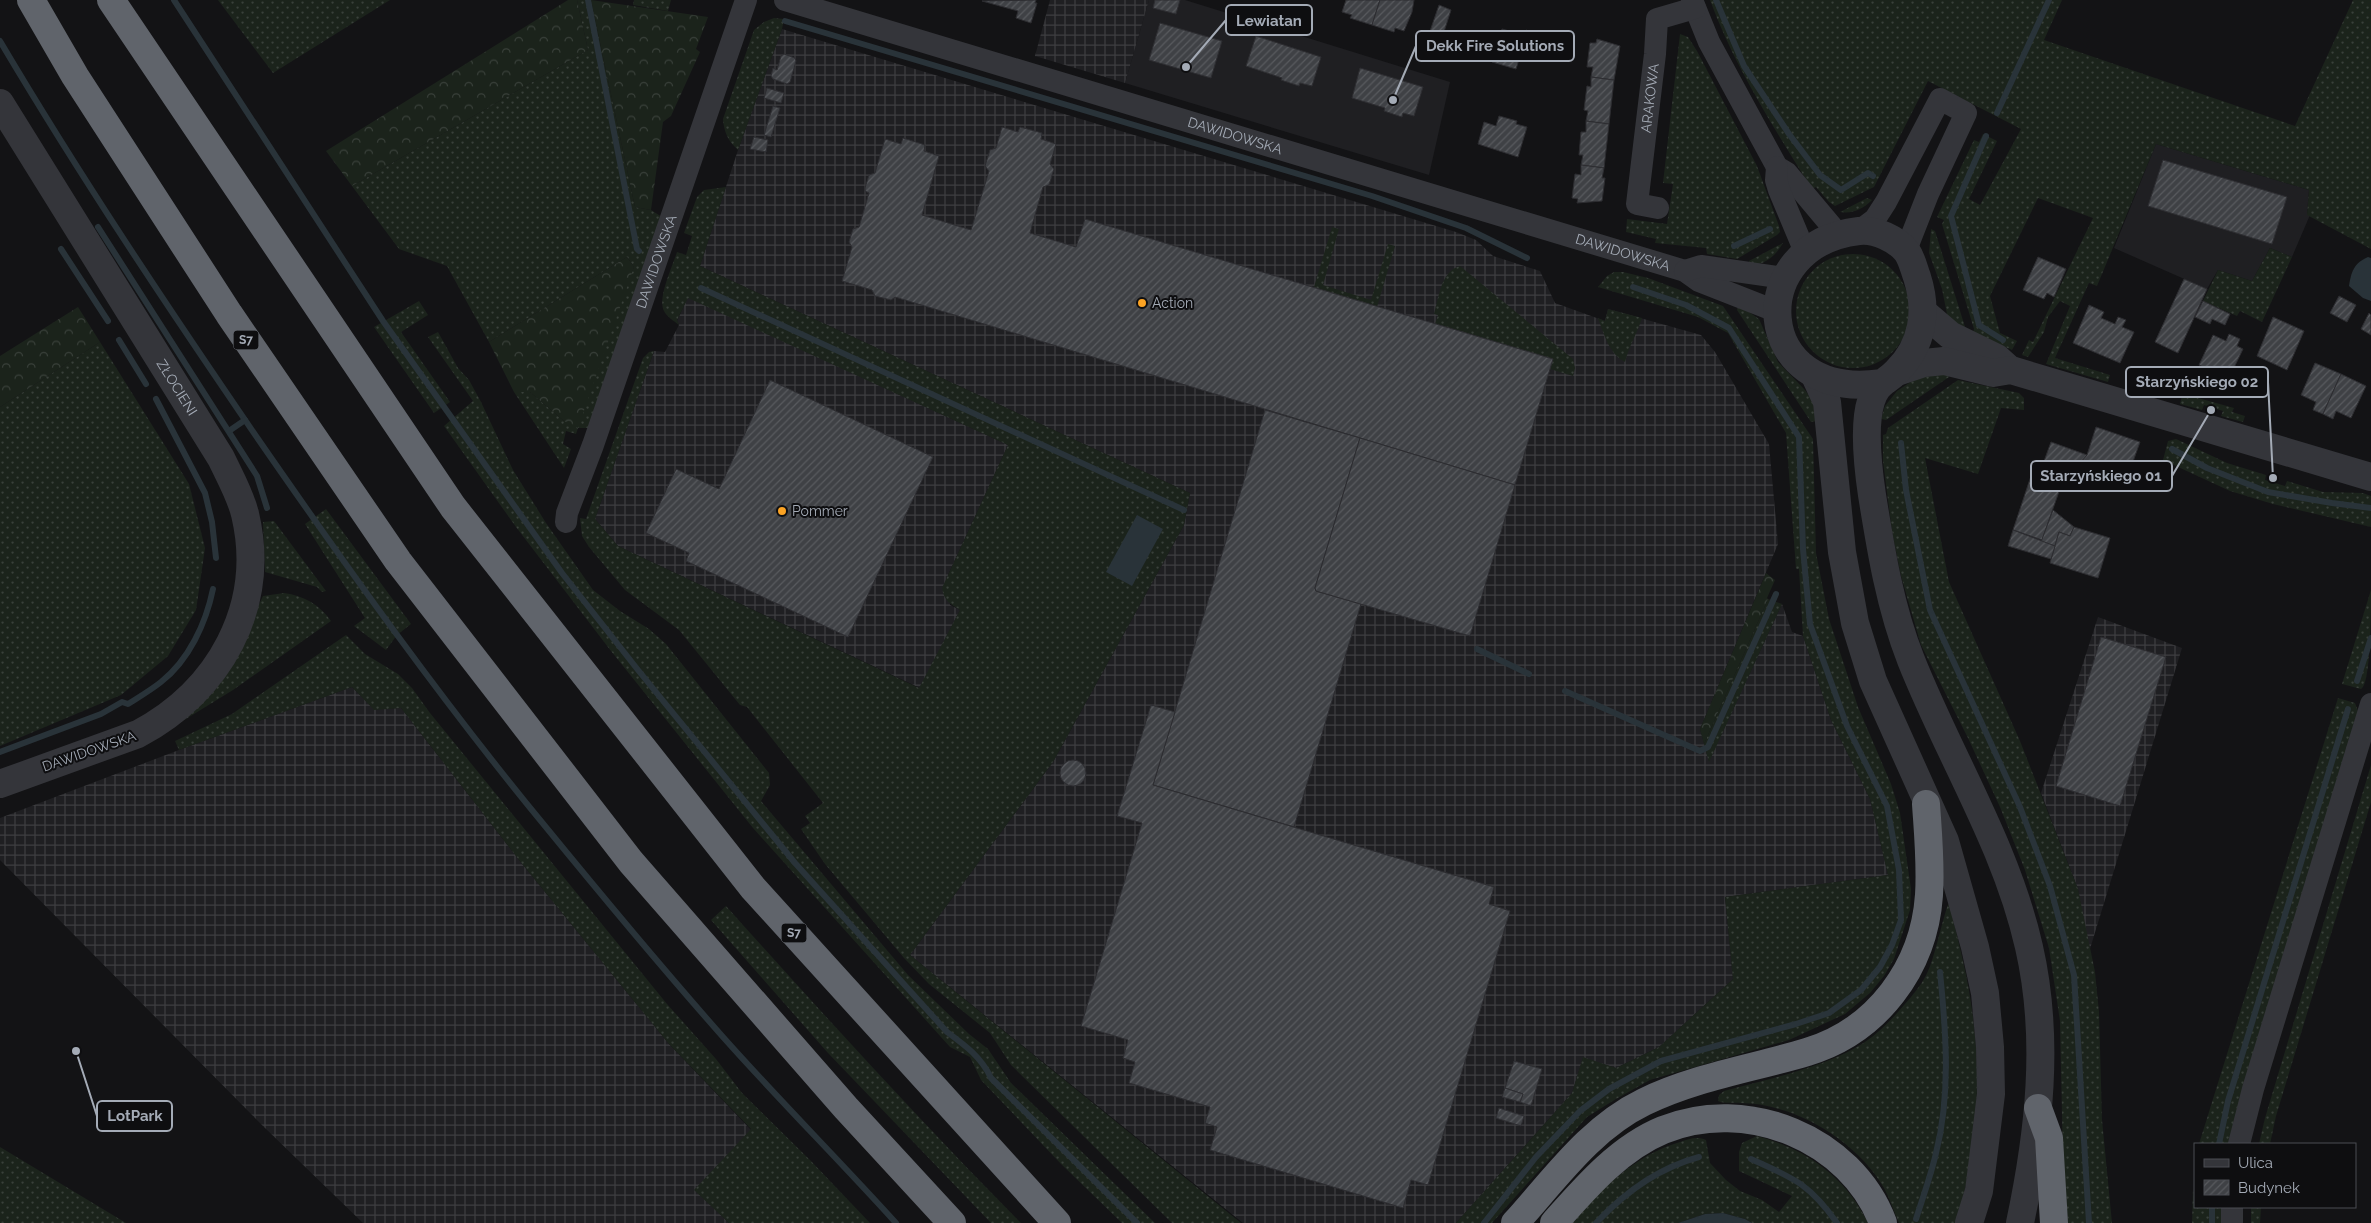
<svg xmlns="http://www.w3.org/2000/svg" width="2371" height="1223" font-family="Raleway,sans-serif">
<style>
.built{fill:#1f1f22}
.industrial{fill:url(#industrial-grid)}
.grass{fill:url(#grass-dots)}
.forest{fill:url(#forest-crowns)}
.water{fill:#293339}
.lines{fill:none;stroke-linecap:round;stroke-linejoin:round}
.stream{stroke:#293339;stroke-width:6}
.building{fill:url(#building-hatch);stroke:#2d2d31}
.minor{stroke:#34353a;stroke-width:22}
.tertiary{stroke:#34353a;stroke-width:28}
.motorway{stroke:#60646b;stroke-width:28}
.poi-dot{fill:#fba324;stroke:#0e0e10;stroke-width:2}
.labels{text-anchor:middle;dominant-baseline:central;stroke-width:4;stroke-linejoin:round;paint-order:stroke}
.shield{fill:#0e0e10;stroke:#777c84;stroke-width:1}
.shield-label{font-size:12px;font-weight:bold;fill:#a4abb6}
.street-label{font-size:14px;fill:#a4abb6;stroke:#0e0e10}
.poi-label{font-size:14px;fill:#a4abb6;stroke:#0e0e10;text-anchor:start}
.leader{fill:none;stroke:#a4abb6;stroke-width:2}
.callout-dot{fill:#a4abb6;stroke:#0e0e10;stroke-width:2}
.callout{fill:#0e0e10;stroke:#a4abb6;stroke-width:2}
.callout-label{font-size:15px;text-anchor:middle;font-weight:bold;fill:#a4abb6}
</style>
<defs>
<pattern id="industrial-grid" width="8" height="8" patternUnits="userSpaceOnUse" patternTransform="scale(1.25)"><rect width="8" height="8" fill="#1f1f22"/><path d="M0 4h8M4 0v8" fill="none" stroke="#3d3d40"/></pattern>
<pattern id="grass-dots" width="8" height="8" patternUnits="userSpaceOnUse" patternTransform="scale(1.25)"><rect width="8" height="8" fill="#1b231b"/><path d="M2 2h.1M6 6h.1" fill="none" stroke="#39403a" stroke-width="1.8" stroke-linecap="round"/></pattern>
<pattern id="forest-crowns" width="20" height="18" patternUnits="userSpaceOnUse" patternTransform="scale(1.25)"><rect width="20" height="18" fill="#1b231b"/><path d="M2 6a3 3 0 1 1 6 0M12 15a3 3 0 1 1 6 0" fill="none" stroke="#39403a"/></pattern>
<pattern id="building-hatch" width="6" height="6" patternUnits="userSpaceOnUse" patternTransform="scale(1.25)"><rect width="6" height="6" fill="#3f4145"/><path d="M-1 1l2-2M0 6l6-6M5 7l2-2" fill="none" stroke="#585a5e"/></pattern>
</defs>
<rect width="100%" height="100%" fill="#131315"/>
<g class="built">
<polygon points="1149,0 1185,0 1450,82 1429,175 1125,83"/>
<polygon points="2156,144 2309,190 2307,214 2310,215 2292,257 2270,248 2252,281 2218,270 2207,289 2114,248"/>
</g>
<g class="industrial">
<polygon points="1050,0 1149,0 1125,83 1035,56"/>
<polygon points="782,29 1456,232 1476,240 1493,256 1540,271 1555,303 1605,321 1608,309 1701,335 1715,352 1769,444 1778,544 1700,729 1709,761 1782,604 1792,632 1803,636 1831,720 1870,799 1888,875 1725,897 1733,979 1659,1047 1616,1068 1583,1058 1572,1093 1456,1223 1243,1223 910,955 1053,762 1184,525 1190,493 700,266 738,150"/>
<polygon points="688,297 1008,445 948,575 950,605 960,610 920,688 618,546 595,519 654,351 665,352 679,325 677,321"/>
<polygon points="2098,617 2182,648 2089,952 2078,889 2041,793"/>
<polygon points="352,687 374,709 401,708 523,865 669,1044 751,1130 695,1190 729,1223 363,1223 265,1128 0,860 0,818 179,750"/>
</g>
<g class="grass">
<polygon points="218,0 390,0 273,73"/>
<polygon points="577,0 591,0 635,207 651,210 662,217 589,428 578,428 576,434 566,431 563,444 571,449 564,468 514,392 530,392 564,421 634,267 627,257 489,342 447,266 399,249 352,186 588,50"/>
<polygon points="634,0 671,0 668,11 633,5"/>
<path d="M1710 0H2062L2044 40 2295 126 2353 0H2371V249L2307 215 2309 190 2156 144 2097 286 2089 283 2055 358 2110 375 2108 382 2046 364 2070 306 2060 301 2048 317 2044 332 2028 357 2022 355 2029 340 2033 342 2093 218 2038 198 1990 296 2000 333 2017 341 2012 350 1973 332 1974 329 1942 224 1944 220 1937 217 1974 140 1979 142 1983 134 1997 141 1969 199 1980 205 2021 129 1928 81 1874 187 1835 206 1829 202 1816 187 1812 189C1774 128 1735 68 1710 0Z"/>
<path d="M774 18 784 19 782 29 738 150C728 141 724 132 723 119L754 30 764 22Z"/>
<polygon points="1680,34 1688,37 1697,51 1757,166 1779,226 1780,232 1777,235 1737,259 1707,254 1706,248 1655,243 1656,239 1626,232 1627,219 1667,224 1673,184 1663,183"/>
<path d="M726 187 700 266 1190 493 1184 525 1053 762 910 955 1241 1223H1172L1011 1065 990 1033 929 984 904 958 825 864 801 829 810 823 805 816 823 803 747 707 740 705 679 630 625 590 589 547 582 536 580 518 586 519 643 358 649 352 654 351 595 519 618 546 919 688 960 610C950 604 944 601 942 588L1008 445 688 298 677 320 679 325C674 321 666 316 664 311 657 299 673 265 677 252L686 255 692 236 684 233 697 197 704 190Z"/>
<path d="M1867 198 1872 200C1863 209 1853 214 1840 212Z"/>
<polygon points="1332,227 1339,229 1323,285 1371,300 1388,244 1395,246 1377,307 1314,287"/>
<polygon points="1931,229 1935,231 1966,330 1950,321 1947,314 1942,289 1929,253"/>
<path d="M1783 243C1774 258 1765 264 1749 266V261Z"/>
<polygon points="2270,248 2292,257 2262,322 2240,311 2237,316 2203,301 2218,270 2252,281"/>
<circle cx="1853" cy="311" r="57"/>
<path d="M1460 266 1573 359 1575 368 1573 376 1550 369 1552 359 1435 324 1438 315 1434 314C1439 297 1441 271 1460 266Z"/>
<polygon points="1614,272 1623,272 1648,278 1723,306 1813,439 1816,553 1829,619 1858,707 1891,784 1900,813 1911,889 1910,910 1894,959 1884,976 1870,993 1845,1014 1789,1040 1650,1080 1616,1099 1587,1117 1492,1223 1456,1223 1572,1093 1583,1057 1616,1068 1659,1047 1733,979 1725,897 1888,875 1870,799 1831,720 1803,636 1799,569 1796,569 1786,433 1728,333 1698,317 1598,287 1607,276"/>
<polygon points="419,301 428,315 401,332 450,402 434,413 374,327"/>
<polygon points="1739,305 1759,319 1778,362 1805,390 1814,403 1817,421 1811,422 1737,310"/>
<path d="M1608 309 1642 318C1637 334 1629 346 1625 362 1609 354 1604 334 1598 318L1605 321Z"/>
<polygon points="438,332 458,368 469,380 481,402 513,470 546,523 593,590 620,611 649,629 666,644 769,773 770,785 761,801 908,975 969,1034 988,1049 1011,1083 1155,1223 1122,1223 1061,1164 981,1080 970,1057 950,1047 753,828 611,651 516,527 444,426 473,401 428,337"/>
<polygon points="100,342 189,484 205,548 196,610 168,656 121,695 0,746 0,407"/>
<polygon points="1950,372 1949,377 1886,420 1881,419 1885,406 1897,391 1924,373"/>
<polygon points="1958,380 2019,393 2024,398 2024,410 2001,408 1978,474 1925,458 1949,582 2020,741 2078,889 2095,972 2099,1012 2102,1120 2112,1223 2068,1223 2063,1163 2060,1021 2049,948 2025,870 2000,807 1968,738 1921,645 1901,576 1892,531 1883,461 1883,435 1886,434 1888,428"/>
<polygon points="2182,396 2198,398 2234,408 2232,412 2245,416 2243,422 2221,416 2223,411 2204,405 2202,410 2180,404"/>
<polygon points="2176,439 2227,463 2266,475 2265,480 2285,486 2287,481 2323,492 2363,493 2371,496 2371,527 2273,504 2230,491 2163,460 2168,441"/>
<polygon points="326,509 411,624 397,635 386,650 354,626 365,618 305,524"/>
<polygon points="274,521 326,591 322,592 317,587 265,572 263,522"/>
<path d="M2371 590C2371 607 2371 684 2361 689L2342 684Z"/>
<path d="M284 593C304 596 319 604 331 621L233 690 181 722 212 693 225 675 263 596Z"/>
<polygon points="1768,599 1782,604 1709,762 1704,744"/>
<polygon points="346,635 365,654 398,674 412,688 430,713 667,1004 716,1059 742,1093 810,1160 870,1223 729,1223 694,1190 751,1129 669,1044 523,865 401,708 374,710 352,687 179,750 175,741 232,714"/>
<polygon points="2338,698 2355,703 2358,711 2230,1144 2199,1144"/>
<polygon points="2371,765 2371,802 2276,1116 2270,1144 2259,1144 2265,1118"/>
<path d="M1949 903C1959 944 1970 984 1974 1026 1982 1092 1974 1159 1957 1223H1899C1894 1212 1890 1199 1884 1188 1863 1151 1819 1120 1779 1109 1767 1105 1753 1103 1741 1103 1733 1102 1725 1104 1718 1101L1719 1095 1724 1091C1767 1079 1828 1067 1865 1042 1880 1032 1893 1018 1904 1005 1913 995 1923 983 1928 971 1934 960 1946 905 1949 903Z"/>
<path d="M726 906C822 1013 919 1120 1021 1223H991L828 1053 711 920Z"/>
<path d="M1757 1136C1806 1149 1846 1177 1868 1223H1752L1745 1219 1723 1213 1705 1214 1678 1223H1571C1601 1189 1635 1155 1680 1142 1689 1139 1697 1136 1706 1140L1710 1163 1726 1180 1740 1191 1762 1200 1779 1212 1792 1196 1739 1171V1152L1742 1143Z"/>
<polygon points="0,1147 126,1223 0,1223"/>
<polygon points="2193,1189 2195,1207 2222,1207 2222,1223 2192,1223"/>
<polygon points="2251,1207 2261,1207 2260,1223 2251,1223"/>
</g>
<g class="forest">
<polygon points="568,0 577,0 588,50 352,186 326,151"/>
<polygon points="591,0 708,17 696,49 700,52 671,116 663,122 651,210 635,207"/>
<polygon points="627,257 634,267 578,428 564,421 530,392 514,392 489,342"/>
<polygon points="78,307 100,342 0,407 0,356"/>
<polygon points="1766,573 1775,580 1767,598 1768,599 1704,744 1700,729"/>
</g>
<g class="water">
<path d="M2368 257 2371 258V301L2363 298 2349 286C2351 272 2354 263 2368 257Z"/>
<polygon points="1137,515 1163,529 1132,586 1106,572"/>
<polygon points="1723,1213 1745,1219 1752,1223 1678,1223 1705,1214"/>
</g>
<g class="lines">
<g class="stream">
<path d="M174 0 383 321 562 573 638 670 795 863 947 1032C966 1046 981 1057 991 1078L1137 1223"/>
<polyline points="588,0 637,249 639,251"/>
<polyline points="1716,0 1744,66 1789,134 1820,175 1841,190 1868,173 1873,176"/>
<polyline points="785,21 1372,196 1466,228 1527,258"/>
<path d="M0 41C80 176 167 306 256 436 348 569 442 701 545 826 603 897 662 968 723 1037 779 1100 839 1160 896 1223"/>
<polyline points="1997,113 2049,0"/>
<polyline points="1986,136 1951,216 1979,325 2003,340"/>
<polyline points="98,227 257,476 267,508"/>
<polyline points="1734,246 1770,229"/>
<polyline points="61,249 108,321"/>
<polyline points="701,288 1184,510"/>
<polyline points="119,340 146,384"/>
<polyline points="156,399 205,493 212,522 216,558"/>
<polyline points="229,431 245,420"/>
<polyline points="1901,443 1906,490 1930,610 2020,807 2050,886 2074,975 2089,1223"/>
<polyline points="2172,449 2207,468 2268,492 2332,503 2371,508"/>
<polyline points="1477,649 1529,674"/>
<polyline points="2357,681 2371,638"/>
<polyline points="1565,691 1700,751 1708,747 1776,594"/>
<path d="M0 752 101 714 122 702 128 704C139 697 151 690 161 682 189 660 206 623 213 589"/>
<polyline points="2219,1144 2228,1101 2348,709"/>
<path d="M1751 1159C1793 1178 1809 1183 1837 1223"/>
<polyline points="2212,1207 2212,1223"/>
<path d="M1916 1219C1923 1197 1931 1175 1936 1153 1951 1094 1946 1032 1940 972"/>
<polyline points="1484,1223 1536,1157 1580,1111 1609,1089 1661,1061 1796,1024 1829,1013 1861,990 1880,967 1892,945 1901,920 1899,870 1887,806 1847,726 1810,624 1803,549 1799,437 1729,328 1686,305 1633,287"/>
<path d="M1596 1223C1625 1192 1658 1168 1699 1157"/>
</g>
</g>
<g class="building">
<polygon points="1036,0 1035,3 1037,3 1031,23 1016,18 1018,11 982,1"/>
<polygon points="1155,0 1180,0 1176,14 1153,8"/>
<polygon points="1346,0 1380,0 1372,25 1350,18 1352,15 1342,12"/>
<polygon points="1380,0 1414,0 1412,12 1404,31 1395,28 1394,32 1372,25"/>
<polygon points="1439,5 1451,10 1441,41 1428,37"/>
<polygon points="1160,23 1222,41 1211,78 1149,60"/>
<polygon points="1502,29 1524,35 1526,30 1539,34 1531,60 1520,56 1516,69 1492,62"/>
<polygon points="1256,36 1321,57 1312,86 1300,83 1299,86 1281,80 1282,78 1246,66"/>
<polygon points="1597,39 1620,46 1614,80 1591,77 1593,67 1587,67 1590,43 1596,43"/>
<polygon points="784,54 795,58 796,61 790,82 787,84 773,79 771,76 773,68 777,70 781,56"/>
<polygon points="1360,68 1423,87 1414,116 1403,113 1402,117 1384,111 1385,108 1352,98"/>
<polygon points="1591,77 1614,80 1609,124 1586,121 1588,111 1584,110 1587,86 1591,87"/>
<polygon points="767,88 784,93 781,103 764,98"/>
<polygon points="773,106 780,108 771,137 764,135"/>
<polygon points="1499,116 1517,121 1516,124 1527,127 1518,157 1478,144 1484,122 1496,126"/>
<polygon points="1586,121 1609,124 1604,168 1581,165 1583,155 1579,155 1581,132 1586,132"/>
<polygon points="1002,127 1018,132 1020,127 1042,133 1041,139 1056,144 1050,164 1054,169 1049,185 1043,187 1030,233 1076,247 1085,219 1553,359 1515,485 895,297 891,300 875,296 872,290 842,281 852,247 849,242 853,229 859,227 869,193 865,191 865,188 869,175 875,173 885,139 901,144 903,138 925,145 924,151 939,156 922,215 971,230 989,171 985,166 990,150 996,148"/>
<polygon points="754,137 768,140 766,152 750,149"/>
<polygon points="2163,160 2287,197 2272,244 2148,206"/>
<polygon points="1581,165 1604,168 1602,178 1605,178 1602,201 1577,203 1578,199 1572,198 1575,174 1581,175"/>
<polygon points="2038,257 2066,269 2054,297 2047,293 2044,299 2023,290"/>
<polygon points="2184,279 2207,289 2178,353 2155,342"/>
<polygon points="2339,296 2356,305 2347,322 2330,313"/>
<polygon points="2203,301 2230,314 2225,325 2212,319 2210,324 2195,317"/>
<polygon points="2089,305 2104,312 2101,318 2115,324 2118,317 2126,320 2122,327 2134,332 2120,363 2073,343"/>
<polygon points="2369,313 2371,315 2371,335 2361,329"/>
<polygon points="2273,317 2304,331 2287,370 2257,356"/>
<polygon points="2229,334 2240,339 2237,346 2243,349 2230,376 2217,370 2216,373 2199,365 2213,335 2226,341"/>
<polygon points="2315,363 2341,374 2323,414 2313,410 2316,402 2301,395"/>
<polygon points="2341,374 2366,386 2351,418 2336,411 2333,419 2323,414"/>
<polygon points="770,380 933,457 848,637 686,561 689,553 646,533 676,469 719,489"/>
<polygon points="1265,410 1360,438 1315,588 1316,591 1361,604 1294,827 1153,785"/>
<polygon points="2096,427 2140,442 2130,470 2115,465 2111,476 2078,465 2087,455"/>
<polygon points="1360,438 1515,485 1470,636 1316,591 1315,588"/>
<polygon points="2051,442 2087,455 2062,483 2039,475"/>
<polygon points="2032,473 2062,483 2042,540 2013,530"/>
<polygon points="2053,510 2074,527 2070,536 2059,532 2055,546 2041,542"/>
<polygon points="2074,527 2110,538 2098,578 2050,563 2059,532 2070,536"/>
<polygon points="2013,530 2055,546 2051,559 2008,546"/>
<polygon points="2101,637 2166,657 2120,806 2056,786"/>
<polygon points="1151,705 1175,712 1153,785 1494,887 1489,904 1510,911 1428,1185 1411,1180 1403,1208 1210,1150 1217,1127 1205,1123 1210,1107 1129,1083 1135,1062 1123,1058 1128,1040 1081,1026 1142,823 1117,816"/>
<circle cx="1073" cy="773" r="13"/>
<polygon points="1514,1061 1542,1069 1531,1106 1520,1102 1523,1094 1505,1088"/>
<polygon points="1505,1088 1523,1094 1520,1102 1502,1097"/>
<polygon points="1499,1108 1524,1116 1521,1126 1496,1118"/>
</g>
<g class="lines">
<g class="minor">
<path id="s1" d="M785 0 1685 271 1699 281 1778 312"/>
<polyline points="1692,0 1709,42 1777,167 1787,173 1839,235"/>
<polyline points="1777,167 1776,180 1779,190 1805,252"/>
<path id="s2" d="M1658 208 1637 204 1655 54 1657 19 1695 8"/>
<polyline points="1859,231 1875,219 1886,202 1940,99 1966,113 1928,194 1906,250"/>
<polyline points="1685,271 1701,266 1785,278"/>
<path id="s3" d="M566 522 567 513 593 445 746 0"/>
<polyline points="2239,1144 2253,1089 2371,704"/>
<polyline points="2232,1207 2232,1223"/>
</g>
<g class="tertiary">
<path id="s4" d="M0 103 221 458C230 477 240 494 245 514 267 607 219 691 138 734L0 784"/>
<polyline points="1923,312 1950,335 1997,358 2008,368"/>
<polyline points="1897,372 1924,363 1944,361 1993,373 2011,370 2371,477"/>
<polyline points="1815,376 1827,402 1842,552 1855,623 1873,681 1945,841 1975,947 1985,993 1990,1047 1991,1094 1979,1191 1969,1223"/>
<path d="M1881 383C1751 402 1743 244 1859 231 1875 229 1897 239 1907 252 1912 259 1914 269 1917 277 1928 311 1923 345 1897 371 1886 383 1877 382 1871 401 1863 426 1868 468 1872 495 1881 551 1890 607 1911 660 1949 756 2006 845 2029 947 2050 1039 2039 1133 2020 1223"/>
</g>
<g class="motorway">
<polyline points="31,0 75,76 229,314 398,561 631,862 846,1108 952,1223"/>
<polyline points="111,0 453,507 753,888 1057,1223"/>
<polyline points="2038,1108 2049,1138 2054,1223"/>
<path d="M1515 1223C1554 1180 1590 1128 1644 1102 1695 1077 1754 1068 1807 1052 1877 1031 1924 968 1929 895 1931 864 1928 834 1926 804"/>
<path d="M1554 1223C1585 1188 1619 1148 1663 1130 1746 1096 1851 1138 1883 1223"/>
</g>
</g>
<g class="poi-dot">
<circle cx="1142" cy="303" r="5"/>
<circle cx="782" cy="511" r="5"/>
</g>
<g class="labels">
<g class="shield">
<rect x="233.5" y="330.5" width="25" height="19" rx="4"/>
<rect x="781.5" y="923.5" width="25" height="19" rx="4"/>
</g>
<g class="shield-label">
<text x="246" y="340">S7</text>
<text x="794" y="933">S7</text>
</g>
<g class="street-label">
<text stroke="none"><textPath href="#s2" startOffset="128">ARAKOWA</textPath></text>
<text stroke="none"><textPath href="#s1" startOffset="470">DAWIDOWSKA</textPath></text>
<text stroke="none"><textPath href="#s1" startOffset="875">DAWIDOWSKA</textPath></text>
<text stroke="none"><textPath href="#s3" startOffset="276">DAWIDOWSKA</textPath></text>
<text stroke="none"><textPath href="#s4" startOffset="335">ZŁOCIENI</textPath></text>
<text transform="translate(89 751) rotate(-19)">DAWIDOWSKA</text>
</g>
<g class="poi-label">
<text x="1152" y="303">Action</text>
<text x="792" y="511">Pommer</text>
</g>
</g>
<path class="leader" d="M1186 67L1226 20M1393 100L1416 46M2273 478L2268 382M2211 410L2172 476M76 1051L97 1116"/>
<g class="callout-dot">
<circle cx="1186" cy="67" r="5"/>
<circle cx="1393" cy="100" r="5"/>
<circle cx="2273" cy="478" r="5"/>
<circle cx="2211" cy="410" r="5"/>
<circle cx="76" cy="1051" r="5"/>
</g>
<g class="callout">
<rect x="1226" y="5" width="86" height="30" rx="5"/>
<rect x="1416" y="31" width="158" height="30" rx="5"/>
<rect x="2126" y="367" width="142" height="30" rx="5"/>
<rect x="2031" y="461" width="141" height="30" rx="5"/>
<rect x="97" y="1101" width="75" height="30" rx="5"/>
</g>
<g class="callout-label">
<text x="1269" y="26">Lewiatan</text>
<text x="1495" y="51">Dekk Fire Solutions</text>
<text x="2197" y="387">Starzyńskiego 02</text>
<text x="2101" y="481">Starzyńskiego 01</text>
<text x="135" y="1121">LotPark</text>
</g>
<rect x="2194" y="1143" width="162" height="65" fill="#0e0e10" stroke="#4a4d52"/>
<rect x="2204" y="1159" width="25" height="8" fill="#34353a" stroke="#4a4d52"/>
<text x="2238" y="1168" font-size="15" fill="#a4abb6">Ulica</text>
<rect x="2204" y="1180" width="25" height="15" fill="url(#building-hatch)" stroke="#4a4d52"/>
<text x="2238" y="1193" font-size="15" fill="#a4abb6">Budynek</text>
</svg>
